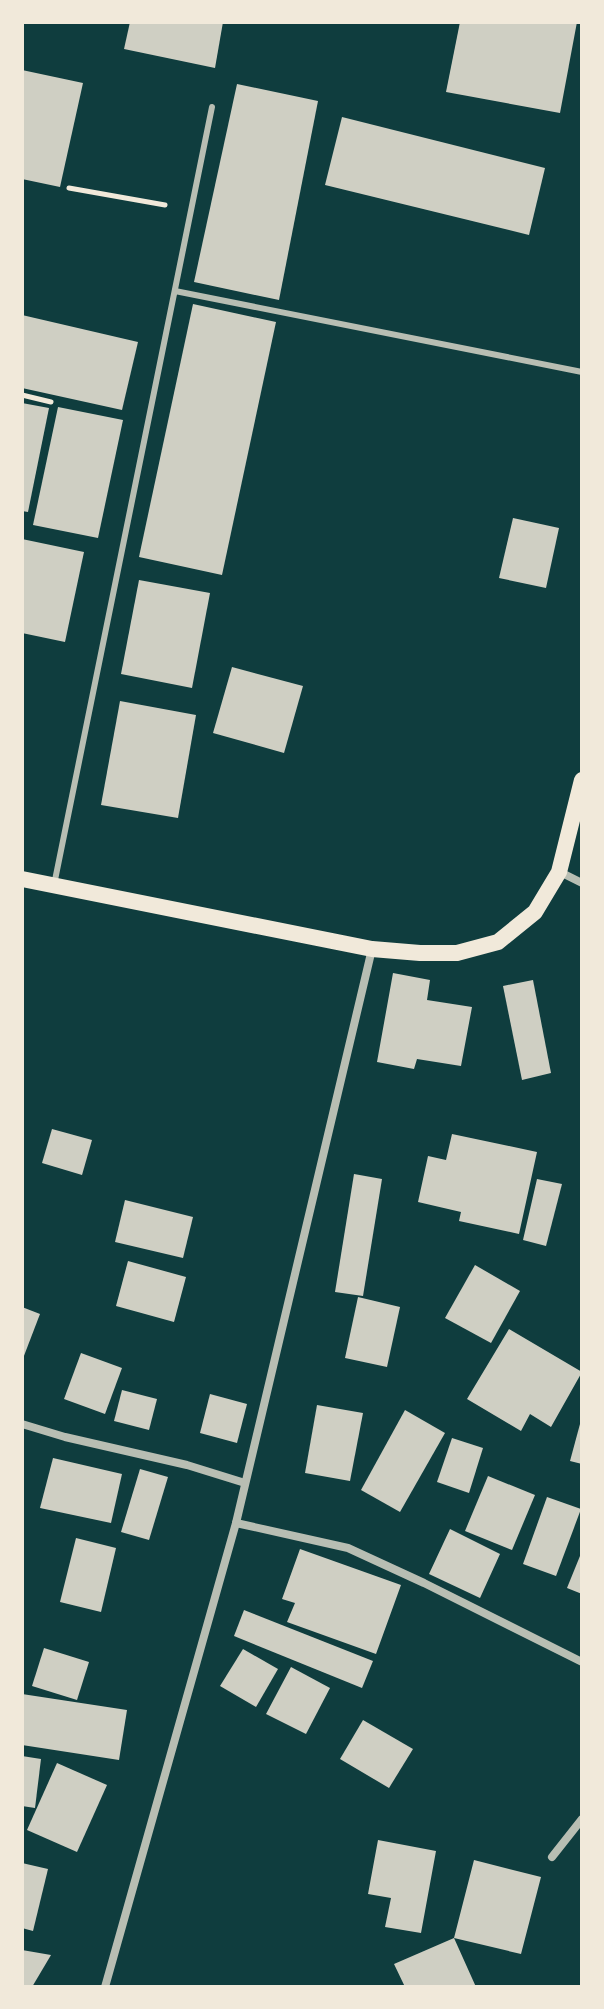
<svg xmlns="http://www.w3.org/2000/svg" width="604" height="2009" font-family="'Asap Condensed',sans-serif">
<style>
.building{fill:#cfcfc3}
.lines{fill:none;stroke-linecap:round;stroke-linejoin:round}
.path{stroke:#f1e9da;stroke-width:5}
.service{stroke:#b8beb3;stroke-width:6}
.minor{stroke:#b8beb3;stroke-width:8}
.secondary{stroke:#f1e9da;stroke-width:16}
</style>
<rect width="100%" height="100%" fill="#0f3d3e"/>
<g class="building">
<polygon points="130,22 223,22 215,68 124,49"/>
<polygon points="460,22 577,22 560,113 446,92"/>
<polygon points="22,70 83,83 60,187 22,179"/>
<polygon points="237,84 318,101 279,300 194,282"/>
<polygon points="342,117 545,168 529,235 325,185"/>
<polygon points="193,304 276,322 222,575 139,557"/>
<polygon points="22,315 138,342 122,410 22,388"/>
<polygon points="22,403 49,408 28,512 22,511"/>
<polygon points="58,407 123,420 98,538 33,525"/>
<polygon points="513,518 559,528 546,588 499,578"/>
<polygon points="22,539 84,552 65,642 22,633"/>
<polygon points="139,580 210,593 192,688 121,674"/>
<polygon points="232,667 303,686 284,753 213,733"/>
<polygon points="120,701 196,715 178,818 101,805"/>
<polygon points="393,973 430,980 427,1000 472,1007 461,1066 417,1059 414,1069 377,1062"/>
<polygon points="533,980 551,1073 522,1080 503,986"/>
<polygon points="52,1129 92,1140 82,1175 42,1163"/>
<polygon points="452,1134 537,1152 519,1234 459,1221 461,1212 418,1202 428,1156 446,1160"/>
<polygon points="354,1174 382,1179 363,1296 335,1292"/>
<polygon points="537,1179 562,1184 546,1246 523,1240"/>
<polygon points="125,1200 193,1217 183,1258 115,1242"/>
<polygon points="128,1261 186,1277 174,1322 116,1306"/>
<polygon points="475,1265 520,1291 491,1343 445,1318"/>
<polygon points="358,1297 400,1307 387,1367 345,1358"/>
<polygon points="22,1307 40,1314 22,1361"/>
<polygon points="509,1329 582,1372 551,1427 530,1414 521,1431 467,1399"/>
<polygon points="81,1353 122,1368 105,1414 64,1399"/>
<polygon points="122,1390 157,1399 149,1430 114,1421"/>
<polygon points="210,1394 247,1404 237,1443 200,1433"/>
<polygon points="317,1405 363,1413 350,1481 305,1473"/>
<polygon points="405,1410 445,1433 400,1512 361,1490"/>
<polygon points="580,1424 582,1424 582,1464 570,1461"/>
<polygon points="452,1438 483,1448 469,1493 437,1482"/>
<polygon points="53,1458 122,1474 111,1523 40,1508"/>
<polygon points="140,1469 168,1477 149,1540 121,1532"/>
<polygon points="488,1476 535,1495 512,1550 465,1531"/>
<polygon points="547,1497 581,1509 556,1576 523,1564"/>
<polygon points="450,1529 500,1554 480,1598 429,1574"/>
<polygon points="76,1538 116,1548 101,1612 60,1602"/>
<polygon points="300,1549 401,1585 376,1654 287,1622 295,1603 282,1599"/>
<polygon points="582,1551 582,1594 567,1588"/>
<polygon points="244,1610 373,1661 362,1688 234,1636"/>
<polygon points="44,1648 89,1662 77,1700 32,1686"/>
<polygon points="243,1649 278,1669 256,1707 220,1686"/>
<polygon points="291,1667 330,1688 306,1734 266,1714"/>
<polygon points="22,1694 127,1710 119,1760 22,1745"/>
<polygon points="363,1720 413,1749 389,1788 340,1759"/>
<polygon points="22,1756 41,1759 35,1808 22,1806"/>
<polygon points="57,1763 107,1785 77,1852 27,1830"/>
<polygon points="378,1840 436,1851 421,1933 385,1927 391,1898 368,1894"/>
<polygon points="474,1860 541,1877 521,1954 454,1938 476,1987 405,1987 394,1964 454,1938"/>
<polygon points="22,1863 48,1869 33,1931 22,1928"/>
<polygon points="22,1950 51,1955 32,1987 22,1987"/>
</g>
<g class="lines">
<g class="path">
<polyline points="69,188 165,205"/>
<polyline points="22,395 51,402"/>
</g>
<g class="service">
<polyline points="175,291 582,372"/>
<polyline points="54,885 212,107"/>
</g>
<g class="minor">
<polyline points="560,872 582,883"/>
<polyline points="22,1424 65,1437 187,1465 245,1483"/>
<polyline points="236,1523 348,1548 424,1583 582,1662"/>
<polyline points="552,1857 582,1819"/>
<polyline points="105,1987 236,1523 372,949"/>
</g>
<polyline class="secondary" points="22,879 372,949 420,953 457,953 498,942 535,912 559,872 582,780"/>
</g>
<rect width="604" height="2009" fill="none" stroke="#f1e9da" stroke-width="48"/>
</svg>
